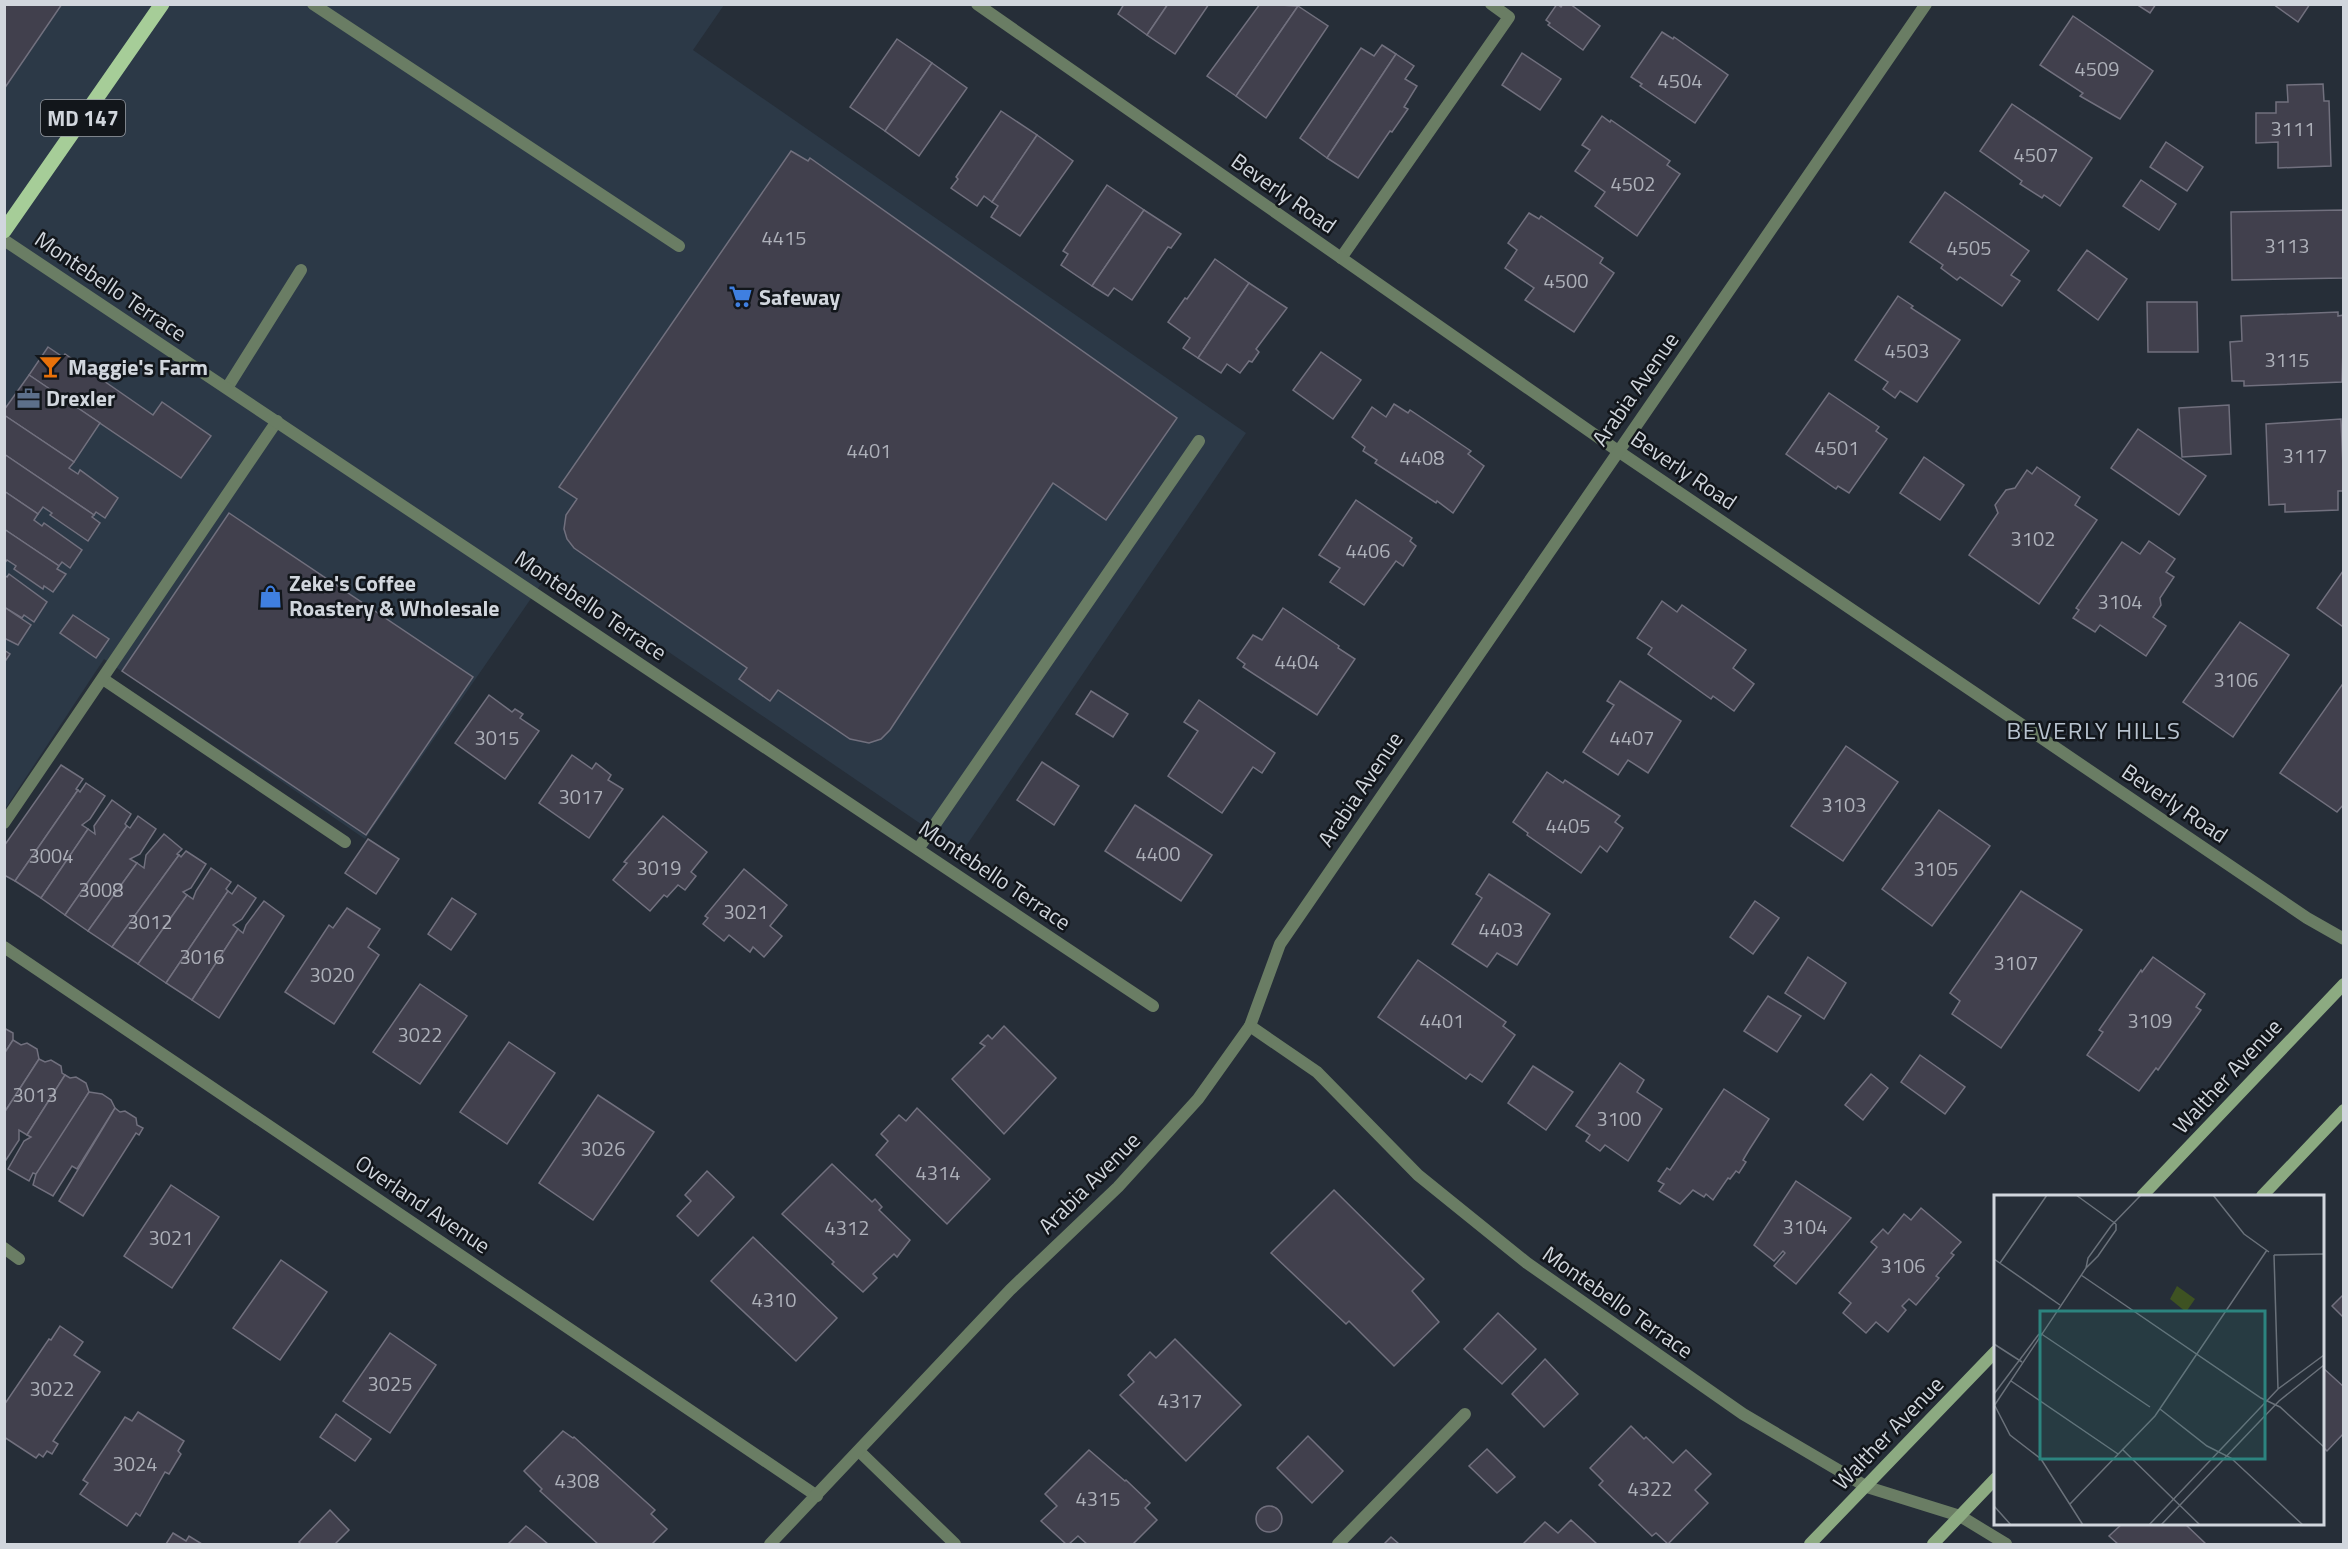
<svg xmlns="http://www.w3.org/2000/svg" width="2348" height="1549" font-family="'Titillium Web',sans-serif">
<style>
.built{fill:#2c3947}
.building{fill:#41404d;stroke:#71707e;stroke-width:1.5}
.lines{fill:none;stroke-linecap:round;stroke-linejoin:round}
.service{stroke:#6a7d64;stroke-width:12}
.minor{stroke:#6a7d64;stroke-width:12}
.secondary{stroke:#8caa81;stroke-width:12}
.primary{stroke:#a6cd98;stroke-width:15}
.labels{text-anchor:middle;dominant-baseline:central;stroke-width:5;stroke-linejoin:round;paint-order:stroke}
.number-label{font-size:20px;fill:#adb0b9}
.shield{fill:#12161b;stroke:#989ca3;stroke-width:1.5}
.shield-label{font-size:21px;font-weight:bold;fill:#d1d6dd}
.street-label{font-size:22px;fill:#d1d6dd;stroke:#12161b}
.poi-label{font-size:22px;font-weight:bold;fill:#d1d6dd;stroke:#12161b;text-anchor:start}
.neighbourhood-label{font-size:24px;letter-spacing:1.5px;fill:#b8c3cf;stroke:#12161b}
.inset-road{fill:none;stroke:#6a717a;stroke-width:1.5}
.view{fill:#2c847f;fill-opacity:0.15;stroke:#2c847f;stroke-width:3}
.inset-edge{fill:none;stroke:#d1d6dd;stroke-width:3}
</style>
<rect width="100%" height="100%" fill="#262e38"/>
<polygon class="built" points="5,5 724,5 693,50 1246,433 962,852 550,571 365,839 104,659 5,809"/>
<g class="building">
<polygon points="4,4 62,4 4,89"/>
<polygon points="1124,4 1168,4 1147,35 1118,14"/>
<polygon points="1168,4 1209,4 1175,54 1147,35"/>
<polygon points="1260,4 1298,6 1236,96 1207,76"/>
<polygon points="1557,4 1561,7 1563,4 1570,4 1600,26 1583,50 1548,25 1550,23 1546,20"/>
<polygon points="2136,4 2156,4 2150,13"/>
<polygon points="2273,4 2310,4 2298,22"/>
<polygon points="1298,6 1328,26 1266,118 1236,96"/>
<polygon points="2073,16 2153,71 2120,119 2080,96 2083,93 2040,65"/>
<polygon points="1662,32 1673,39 1674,37 1728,75 1695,123 1640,86 1642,84 1631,77"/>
<polygon points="897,39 932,63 885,131 850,107"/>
<polygon points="1382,45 1396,54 1327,158 1300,138 1361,48 1374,56"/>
<polygon points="1522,53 1561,79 1540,110 1502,85"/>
<polygon points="1396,54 1414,66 1405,79 1417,86 1404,107 1408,109 1392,132 1390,131 1358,178 1327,158"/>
<polygon points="932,63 967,88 919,156 885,131"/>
<polygon points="2323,84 2324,101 2329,101 2331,166 2278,168 2278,142 2256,143 2256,113 2276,113 2276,102 2288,102 2287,85"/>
<polygon points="2012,104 2092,158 2060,206 2044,195 2042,198 2020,184 2022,181 1980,151"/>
<polygon points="1001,111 1037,135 992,202 984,196 977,206 951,188 958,179 956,177"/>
<polygon points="1602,116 1610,122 1611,120 1670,161 1667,165 1680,174 1637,236 1595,206 1605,192 1575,171 1590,150 1582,145"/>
<polygon points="1037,135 1073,161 1020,236 991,217 998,206 992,202"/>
<polygon points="2166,142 2203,167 2187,191 2150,167"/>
<polygon points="791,151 808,161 810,158 1177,418 1106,520 1053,483 890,730 881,739 869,743 850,739 778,690 770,701 739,679 747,668 574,548 567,539 564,529 566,515 577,499 559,487"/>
<polygon points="2141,180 2176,204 2159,230 2123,206"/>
<polygon points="1107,185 1144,210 1092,286 1061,265 1068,254 1063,251"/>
<polygon points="1945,192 2029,251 2011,275 2020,281 2002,306 1960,277 1957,280 1941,268 1943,265 1910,242"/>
<polygon points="1144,210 1181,234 1171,248 1168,247 1132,300 1114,288 1108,296 1092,286"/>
<polygon points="2344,210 2344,278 2232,280 2231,212"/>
<polygon points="1529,213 1539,219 1541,216 1603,258 1600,263 1614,273 1574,332 1525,300 1534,288 1505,268 1517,250 1508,243"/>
<polygon points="2087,250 2127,279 2098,320 2058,290"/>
<polygon points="1215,259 1249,283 1198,358 1183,348 1190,338 1168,322 1185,298 1187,299"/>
<polygon points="1249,283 1287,308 1256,349 1259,352 1252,362 1249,361 1240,373 1227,364 1221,373 1198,358"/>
<polygon points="1898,296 1913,306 1911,308 1960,340 1917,402 1900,391 1895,398 1883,389 1888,382 1855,360"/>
<polygon points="2147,302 2197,302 2198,352 2148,352"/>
<polygon points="2338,312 2338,316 2344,315 2342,382 2244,386 2244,381 2232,381 2230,342 2242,341 2241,316"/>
<polygon points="48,347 63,357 65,354 153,415 162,402 211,436 181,478 29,375"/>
<polygon points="1321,352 1361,380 1333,419 1293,390"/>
<polygon points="29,375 100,423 74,462 4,415 4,410"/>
<polygon points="1829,393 1879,427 1876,431 1887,439 1849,493 1838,486 1836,489 1786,454"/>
<polygon points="1394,404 1408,413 1410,410 1471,451 1468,454 1484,466 1453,513 1437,501 1436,503 1375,463 1377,460 1363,451 1365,447 1352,437 1372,407 1386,417"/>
<polygon points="2229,405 2231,454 2182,457 2179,408"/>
<polygon points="4,415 74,462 69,468 78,474 80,470 118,498 105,518 96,512 94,515 4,454"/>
<polygon points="2341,419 2344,491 2338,491 2338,510 2285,512 2285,504 2269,505 2266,424"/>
<polygon points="2138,429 2206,476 2179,515 2111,468"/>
<polygon points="4,454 94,515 92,517 100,523 88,541 50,515 52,513 43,507 38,514 4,491"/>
<polygon points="1924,457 1964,485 1940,520 1900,493"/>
<polygon points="2037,467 2080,497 2075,505 2097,520 2039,604 1969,555 1998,513 1995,505 2006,490 2015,488 2027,470 2032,474"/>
<polygon points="4,491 38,514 34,520 42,526 44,523 82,550 70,568 62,562 59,566 4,529"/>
<polygon points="1356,500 1412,538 1410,541 1416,546 1403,566 1396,561 1364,605 1330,582 1340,568 1319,555"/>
<polygon points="229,513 473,677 366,835 122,671"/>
<polygon points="4,529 59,566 57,569 66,574 53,592 44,586 43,589 14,569 16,566 7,560 4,564"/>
<polygon points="2149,541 2175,559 2166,572 2174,577 2160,598 2161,605 2153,617 2166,626 2146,656 2100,625 2095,632 2073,618 2079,610 2076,608 2122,542 2140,554"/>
<polygon points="2343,571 2344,624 2342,626 2317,608"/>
<polygon points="9,574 47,602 34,622 24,615 22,618 4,607 4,575 7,577"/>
<polygon points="1662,601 1677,612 1682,605 1746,650 1733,668 1754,684 1734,711 1713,696 1711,699 1648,654 1652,648 1637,638"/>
<polygon points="4,607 31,625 18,645 4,638"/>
<polygon points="1283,608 1339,646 1338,648 1355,659 1317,715 1243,667 1245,664 1237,658 1253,635 1262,640"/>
<polygon points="73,615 109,639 96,658 60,633"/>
<polygon points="2240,622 2289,655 2233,737 2183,702"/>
<polygon points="4,650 10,654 4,663"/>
<polygon points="1620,681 1681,721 1648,773 1628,760 1618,775 1583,752 1614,705 1607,701"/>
<polygon points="2344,682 2344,804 2337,812 2280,773"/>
<polygon points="1091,691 1128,714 1113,737 1076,714"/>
<polygon points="489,695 512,712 515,709 523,714 520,718 539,731 505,779 455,743"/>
<polygon points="1199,700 1275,753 1262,773 1253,767 1222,813 1168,776 1198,731 1184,722"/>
<polygon points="1846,746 1898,782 1843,861 1791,826"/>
<polygon points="572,755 592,769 596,763 611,775 608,780 623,789 589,838 539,803"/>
<polygon points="1042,762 1079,786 1054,825 1017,800"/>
<polygon points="61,765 83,779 76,789 78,790 15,881 4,875 4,846"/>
<polygon points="1547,772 1563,783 1565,780 1620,816 1615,822 1623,828 1607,852 1600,846 1581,873 1527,835 1528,833 1513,822"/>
<polygon points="86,783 105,796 90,819 82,825 88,829 41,898 15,881 78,790 80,792"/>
<polygon points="112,800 131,814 125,824 127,826 65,915 41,898 88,829 95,834 94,826"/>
<polygon points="1135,805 1212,855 1181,901 1105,851"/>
<polygon points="1939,810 1990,846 1932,926 1882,889"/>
<polygon points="138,816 156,829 140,854 130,859 137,863 88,931 65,915 127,826 130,828"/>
<polygon points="663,816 707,852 691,872 696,876 685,890 678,885 667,897 664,895 650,911 613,880 627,863 624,862"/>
<polygon points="164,834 182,849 177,854 179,855 112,947 88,931 137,863 144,868 146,855"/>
<polygon points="368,839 399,859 376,894 345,873"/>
<polygon points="186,851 206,864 191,888 183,892 187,895 138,964 112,947 179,855 181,857"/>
<polygon points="211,868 231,882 226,889 228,891 166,983 138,964 187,895 193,899 196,891"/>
<polygon points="744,869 787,905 770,926 782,936 764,957 753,947 750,952 729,935 724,941 703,924 708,918 705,916"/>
<polygon points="1489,874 1550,914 1517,965 1497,953 1487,967 1452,944 1482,898 1476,894"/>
<polygon points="238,885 256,898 242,919 233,925 238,929 192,1000 166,983 228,891 232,894"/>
<polygon points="2021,891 2082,930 2001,1048 1952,1014 1960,1001 1950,993"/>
<polygon points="452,898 476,914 451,950 428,934"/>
<polygon points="264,901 284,916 219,1018 192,1000 238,929 243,933 246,925"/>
<polygon points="1755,901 1779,918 1753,954 1730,937"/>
<polygon points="347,908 380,929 368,947 379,955 334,1024 285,992 329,925 333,928"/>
<polygon points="1808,957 1846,983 1824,1019 1785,993"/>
<polygon points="2153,957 2205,994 2196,1007 2201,1010 2158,1070 2156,1068 2139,1091 2087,1055 2103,1032 2099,1030 2141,970 2142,972"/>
<polygon points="1418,960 1506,1022 1503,1026 1515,1035 1482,1082 1470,1074 1466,1079 1378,1017"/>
<polygon points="420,984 467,1016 420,1084 373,1052"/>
<polygon points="1768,996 1801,1016 1777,1052 1744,1031"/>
<polygon points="1004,1026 1056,1078 1004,1134 952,1079 985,1046 980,1043 988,1035 992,1039"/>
<polygon points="4,1028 13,1033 13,1040 4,1054"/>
<polygon points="13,1040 21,1045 27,1043 37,1049 39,1059 4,1113 4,1054"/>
<polygon points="509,1042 555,1073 507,1144 460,1112"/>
<polygon points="1920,1055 1965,1087 1945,1114 1901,1082"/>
<polygon points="39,1059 45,1062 51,1060 61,1066 62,1073 65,1075 27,1135 19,1130 19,1140 4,1163 4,1113"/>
<polygon points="1620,1063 1644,1080 1637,1092 1662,1109 1628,1161 1605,1145 1600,1151 1586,1141 1590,1135 1576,1126"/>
<polygon points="1533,1066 1573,1092 1546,1130 1508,1103"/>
<polygon points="1871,1074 1888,1088 1863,1120 1845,1105"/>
<polygon points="65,1075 70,1078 76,1077 86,1083 89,1092 46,1161 36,1174 33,1173 29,1181 8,1169 24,1141 31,1137 27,1135"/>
<polygon points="1724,1089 1769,1119 1749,1150 1743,1160 1746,1162 1739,1173 1736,1171 1730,1179 1728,1178 1713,1200 1706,1194 1704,1197 1693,1190 1680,1204 1659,1191 1664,1184 1658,1181 1667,1168 1670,1170"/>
<polygon points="89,1092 102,1094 111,1100 115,1108 77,1169 72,1166 53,1196 33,1185 36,1174"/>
<polygon points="598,1095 654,1132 593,1220 539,1183"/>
<polygon points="115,1108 120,1112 125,1111 136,1118 137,1125 143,1128 139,1135 136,1133 83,1216 59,1201"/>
<polygon points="917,1108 990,1179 947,1224 876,1155 888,1141 881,1134 899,1115 906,1121"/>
<polygon points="832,1164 872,1202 875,1199 882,1207 879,1210 910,1240 897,1257 894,1254 873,1274 877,1278 863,1292 832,1264 834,1262 782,1214"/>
<polygon points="707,1171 734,1197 698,1236 677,1216 691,1201 685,1195"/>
<polygon points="1796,1181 1851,1218 1796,1284 1774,1266 1785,1253 1783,1251 1774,1261 1754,1245"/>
<polygon points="171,1185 219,1217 172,1288 124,1256"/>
<polygon points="1334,1190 1424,1279 1412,1291 1439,1322 1394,1366 1349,1321 1346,1324 1271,1253"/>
<polygon points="1921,1208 1961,1242 1951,1253 1954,1255 1936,1276 1939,1278 1916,1305 1909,1299 1902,1306 1906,1310 1888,1332 1876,1322 1866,1333 1843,1313 1851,1303 1839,1293 1877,1247 1871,1242 1883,1229 1888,1234 1904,1214 1911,1220"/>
<polygon points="753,1237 837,1318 796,1361 711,1281"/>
<polygon points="281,1260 327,1292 280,1360 233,1328"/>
<polygon points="2344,1294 2344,1318 2332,1306"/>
<polygon points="1498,1313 1536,1349 1502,1384 1464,1349"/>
<polygon points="60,1326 83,1342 74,1355 100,1372 53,1441 58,1444 52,1454 47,1451 43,1457 39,1454 36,1458 4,1437 4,1405 49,1339 51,1340"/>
<polygon points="390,1333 436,1365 390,1433 343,1401"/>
<polygon points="1175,1339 1241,1405 1186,1461 1120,1395 1134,1382 1128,1375 1150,1352 1156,1358"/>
<polygon points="1545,1359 1578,1394 1544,1427 1512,1394"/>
<polygon points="2322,1367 2344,1387 2344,1433 2327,1451 2322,1446"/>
<polygon points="138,1412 184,1441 178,1451 181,1454 169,1474 165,1472 140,1516 136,1513 127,1526 80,1494 88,1483 83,1480 125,1417 132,1421"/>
<polygon points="336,1414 371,1439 355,1461 320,1437"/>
<polygon points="1631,1426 1644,1439 1646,1437 1673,1463 1686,1450 1711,1474 1695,1490 1708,1503 1668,1544 1656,1533 1652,1536 1599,1485 1603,1481 1590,1468"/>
<polygon points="563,1431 573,1438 574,1437 655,1510 651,1514 667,1529 652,1544 598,1544 540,1491 542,1489 524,1471"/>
<polygon points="1308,1436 1343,1471 1312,1503 1277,1468"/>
<polygon points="1487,1449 1515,1477 1497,1493 1469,1466"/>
<polygon points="1089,1450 1125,1481 1126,1480 1150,1503 1145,1508 1157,1520 1133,1544 1087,1544 1078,1536 1069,1544 1066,1544 1041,1521 1057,1506 1045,1494"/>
<circle cx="1269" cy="1519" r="13"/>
<polygon points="330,1510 349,1530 335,1544 301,1544 299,1542"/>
<polygon points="1571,1520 1597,1544 1523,1544 1545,1522 1558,1533"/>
<polygon points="2122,1524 2185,1524 2206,1544 2118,1544 2109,1536"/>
<polygon points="526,1526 535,1533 548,1544 508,1544"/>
<polygon points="173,1533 186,1541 189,1536 202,1544 166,1544"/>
<polygon points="1391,1537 1399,1544 1384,1544"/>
</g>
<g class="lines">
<g class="service">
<polyline points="313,4 679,246"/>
<polyline points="1341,258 1509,17 1491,4"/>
<polyline points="227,388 301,270"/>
<polyline points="103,679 345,842"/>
<polyline points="4,823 277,421"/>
<polyline points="918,849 1199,441"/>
<polyline points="4,1248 19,1259"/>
<polyline points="1338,1544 1465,1414"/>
</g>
<g class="minor">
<polyline points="977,4 1618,451 2307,918 2344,939"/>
<polyline points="4,240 1153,1006"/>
<polyline points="4,947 817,1496"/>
<polyline points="1250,1026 1317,1072 1418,1175 1527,1263 1743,1414 1867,1487 1960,1516 2006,1544"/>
<polyline points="860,1452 955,1544"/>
<polyline points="770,1544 1010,1290 1118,1187 1198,1099 1250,1026 1280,944 1926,4"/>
</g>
<g class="secondary">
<polyline points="2142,1196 2344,984"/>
<polyline points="2262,1196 2344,1110"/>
<polyline points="1810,1544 1996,1351"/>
<polyline points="1933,1544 1996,1478"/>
</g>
<polyline class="primary" points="4,231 162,4"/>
</g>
<defs>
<symbol id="supermarket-bare" viewBox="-9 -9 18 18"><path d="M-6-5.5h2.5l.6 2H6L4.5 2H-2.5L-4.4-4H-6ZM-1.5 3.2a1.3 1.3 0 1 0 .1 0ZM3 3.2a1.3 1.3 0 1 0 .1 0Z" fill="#3f7fe0" stroke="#12161b" stroke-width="2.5" paint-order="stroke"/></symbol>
<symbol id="bar-bare" viewBox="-9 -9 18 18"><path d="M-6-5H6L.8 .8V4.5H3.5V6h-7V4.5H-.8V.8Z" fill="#e8710a" stroke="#12161b" stroke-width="2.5" paint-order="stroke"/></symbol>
<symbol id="office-bare" viewBox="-9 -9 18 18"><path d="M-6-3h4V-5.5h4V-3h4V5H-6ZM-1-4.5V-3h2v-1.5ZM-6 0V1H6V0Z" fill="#5c6f8a" stroke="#12161b" stroke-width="2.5" paint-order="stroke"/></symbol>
<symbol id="shop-bare" viewBox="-9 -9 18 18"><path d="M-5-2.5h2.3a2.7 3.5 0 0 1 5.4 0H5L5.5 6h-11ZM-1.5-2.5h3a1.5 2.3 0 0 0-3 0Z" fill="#3f7fe0" stroke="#12161b" stroke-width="2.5" paint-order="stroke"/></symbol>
</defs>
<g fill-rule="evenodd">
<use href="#supermarket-bare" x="724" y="280" width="33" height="33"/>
<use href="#bar-bare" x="34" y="350" width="33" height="33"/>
<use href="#office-bare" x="12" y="382" width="33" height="33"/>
<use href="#shop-bare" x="254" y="580" width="33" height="33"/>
</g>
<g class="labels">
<g class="number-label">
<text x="2097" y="68">4509</text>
<text x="1680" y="80">4504</text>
<text x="2293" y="128">3111</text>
<text x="2036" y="154">4507</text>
<text x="1633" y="183">4502</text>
<text x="784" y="237">4415</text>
<text x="2287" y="245">3113</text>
<text x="1969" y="247">4505</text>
<text x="1566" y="280">4500</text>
<text x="1907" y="350">4503</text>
<text x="2287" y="359">3115</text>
<text x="1837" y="447">4501</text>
<text x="869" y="450">4401</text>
<text x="2305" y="455">3117</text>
<text x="1422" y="457">4408</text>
<text x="2033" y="538">3102</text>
<text x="1368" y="550">4406</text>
<text x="2120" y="601">3104</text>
<text x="1297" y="661">4404</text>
<text x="2236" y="679">3106</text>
<text x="497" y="737">3015</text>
<text x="1632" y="737">4407</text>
<text x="581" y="796">3017</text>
<text x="1844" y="804">3103</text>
<text x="1568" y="825">4405</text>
<text x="1158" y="853">4400</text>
<text x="51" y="855">3004</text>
<text x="659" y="867">3019</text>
<text x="1936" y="868">3105</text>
<text x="101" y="889">3008</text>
<text x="746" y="911">3021</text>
<text x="150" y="921">3012</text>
<text x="1501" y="929">4403</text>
<text x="202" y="956">3016</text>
<text x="2016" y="962">3107</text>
<text x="332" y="974">3020</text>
<text x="1442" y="1020">4401</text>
<text x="2150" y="1020">3109</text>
<text x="420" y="1034">3022</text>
<text x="35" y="1094">3013</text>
<text x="1619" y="1118">3100</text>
<text x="603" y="1148">3026</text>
<text x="938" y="1172">4314</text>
<text x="1805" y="1226">3104</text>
<text x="847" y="1227">4312</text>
<text x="171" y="1237">3021</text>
<text x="1903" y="1265">3106</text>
<text x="774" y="1299">4310</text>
<text x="390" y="1383">3025</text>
<text x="52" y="1388">3022</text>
<text x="1180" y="1400">4317</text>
<text x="135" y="1463">3024</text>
<text x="577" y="1480">4308</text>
<text x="1650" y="1488">4322</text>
<text x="1098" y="1498">4315</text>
</g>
<rect class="shield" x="41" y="100" width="84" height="36" rx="4.5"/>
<g class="shield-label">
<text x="83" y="118">MD 147</text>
</g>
<g class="street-label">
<text transform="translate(1284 193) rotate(35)">Beverly Road</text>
<text transform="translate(111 286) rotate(34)">Montebello Terrace</text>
<text transform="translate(1635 389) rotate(-55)">Arabia Avenue</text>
<text transform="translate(1684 470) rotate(34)">Beverly Road</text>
<text transform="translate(591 605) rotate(34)">Montebello Terrace</text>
<text transform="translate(1360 789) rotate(-56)">Arabia Avenue</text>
<text transform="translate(2175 803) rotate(34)">Beverly Road</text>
<text transform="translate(995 875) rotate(34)">Montebello Terrace</text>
<text transform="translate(2227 1076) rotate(-47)">Walther Avenue</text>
<text transform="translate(1089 1183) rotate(-45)">Arabia Avenue</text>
<text transform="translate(423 1204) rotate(34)">Overland Avenue</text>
<text transform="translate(1618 1302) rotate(35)">Montebello Terrace</text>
<text transform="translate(1888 1433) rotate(-46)">Walther Avenue</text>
</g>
<g class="poi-label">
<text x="759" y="297">Safeway</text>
<text x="68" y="367">Maggie's Farm</text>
<text x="46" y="398">Drexler</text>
<text x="289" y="583">Zeke's Coffee<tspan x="289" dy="25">Roastery &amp; Wholesale</tspan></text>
</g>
<g class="neighbourhood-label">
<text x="2094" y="730">BEVERLY HILLS</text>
</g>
</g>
<g transform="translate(1994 1195)">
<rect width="330" height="330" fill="#262e38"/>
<path d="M183 91 201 104 192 117 176 104Z" fill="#3e5222"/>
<path class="inset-road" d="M82 0 122 29M219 0 250 39 275 57M280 60 284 194M280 60 330 59M0 64 66 110M6 68 53 0M92 73 104 61 122 35V29M87 80 267 203 286 212 330 252M46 138 156 212M0 149 28 167M17 186 124 259M0 199 45 139M0 209 16 240 47 264 89 330M0 211 92 73 94 63 117 31 147 0M166 214 213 251 237 263 309 330M128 254 206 330M76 309 161 221 273 55M0 311 17 330M155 330 284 194 330 160M167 330 285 206 330 170"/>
<path class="view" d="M46 116H271V264H46Z"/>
<rect width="330" height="330" class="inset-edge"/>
</g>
<rect width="2348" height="1549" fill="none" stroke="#d1d6dd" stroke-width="12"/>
</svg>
